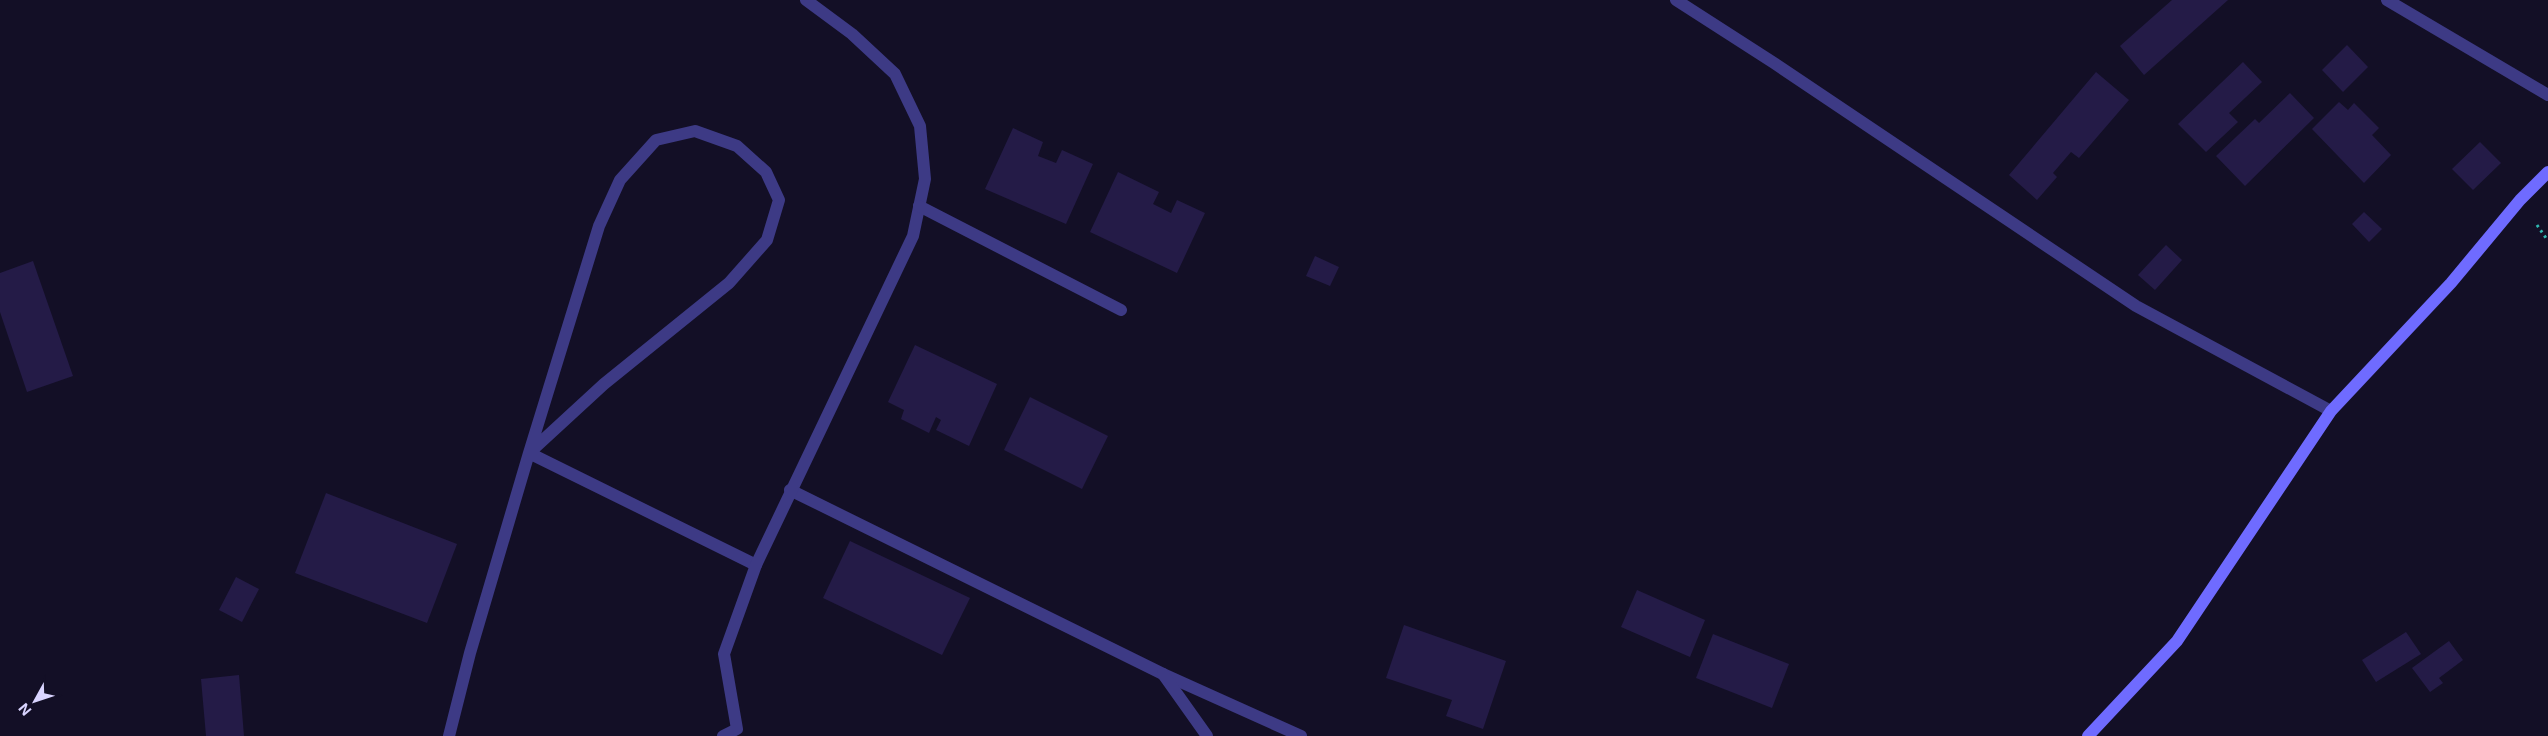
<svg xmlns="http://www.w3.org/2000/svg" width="2548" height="736" font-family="Inter,sans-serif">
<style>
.building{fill:#241b47}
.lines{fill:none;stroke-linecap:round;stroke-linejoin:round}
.path{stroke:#2fb8b0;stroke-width:3;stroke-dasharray:2.5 4;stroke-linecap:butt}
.lane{stroke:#3d3a85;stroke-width:12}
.street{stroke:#3d3a85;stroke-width:12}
.secondary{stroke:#6f6bff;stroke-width:12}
</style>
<rect width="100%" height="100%" fill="#130f26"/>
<g class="building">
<polygon points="2172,0 2228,0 2144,75 2120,46"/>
<polygon points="2347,45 2368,67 2343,92 2322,70"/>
<polygon points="2243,62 2262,82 2229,113 2238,122 2206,152 2178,124"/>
<polygon points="2096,72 2129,100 2079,158 2071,152 2053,173 2057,177 2037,200 2009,175"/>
<polygon points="2290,93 2314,118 2245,186 2216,156 2255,119 2259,123"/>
<polygon points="2339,102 2348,110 2354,103 2379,128 2372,135 2391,155 2364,183 2312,129"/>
<polygon points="1013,128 1043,142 1038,156 1056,163 1062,150 1093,164 1066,224 985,189"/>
<polygon points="2480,142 2501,163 2473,190 2452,169"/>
<polygon points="1118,172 1159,192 1153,204 1171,213 1177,200 1205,213 1177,273 1090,232"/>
<polygon points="2364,212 2382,229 2369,242 2352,224"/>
<polygon points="2166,245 2182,260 2155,290 2138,275"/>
<polygon points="1315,256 1339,267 1330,286 1306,276"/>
<polygon points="33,261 73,376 27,392 0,312 0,273"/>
<polygon points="915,345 997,384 969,446 936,430 941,420 936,417 929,433 901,419 904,410 888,402"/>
<polygon points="1030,397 1108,436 1082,489 1004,450"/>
<polygon points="326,493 457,544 427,623 295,573"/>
<polygon points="850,541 970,598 942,655 823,598"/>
<polygon points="236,577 259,589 242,622 219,610"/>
<polygon points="1637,590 1705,620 1690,657 1621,627"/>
<polygon points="1404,625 1506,661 1483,729 1446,716 1452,700 1386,678"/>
<polygon points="2406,632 2421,654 2376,682 2362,660"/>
<polygon points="1713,634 1789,664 1772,708 1696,678"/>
<polygon points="2449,641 2463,660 2439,678 2443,683 2430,692 2412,668"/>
<polygon points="239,675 244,736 206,736 201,679"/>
</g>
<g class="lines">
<polyline class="path" points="2537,225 2548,241"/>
<g class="lane">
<polyline points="790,490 1163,674 1301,736"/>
<polyline points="449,736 470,653 529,453 604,384 729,283 767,240 779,200 766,172 737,146 695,131 656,140 620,180 599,226 529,453 756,565"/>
<polyline points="723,736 737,729 724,654 756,565 913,236 925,179 920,126 895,74 852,34 806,0"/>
</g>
<g class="street">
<polyline points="1676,0 1774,63 2136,306 2331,411"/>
<polyline points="2387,0 2548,95"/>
<polyline points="919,206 1121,310"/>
<polyline points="1163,674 1207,736"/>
</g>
<polyline class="secondary" points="2088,736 2177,641 2331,411 2451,283 2520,200 2548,172"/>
</g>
<g transform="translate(35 701) rotate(230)" stroke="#130f26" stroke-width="4" paint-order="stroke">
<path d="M0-4L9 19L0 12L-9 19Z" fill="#d9d4ff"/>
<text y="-8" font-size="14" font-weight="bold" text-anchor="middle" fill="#d9d4ff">N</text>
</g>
</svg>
